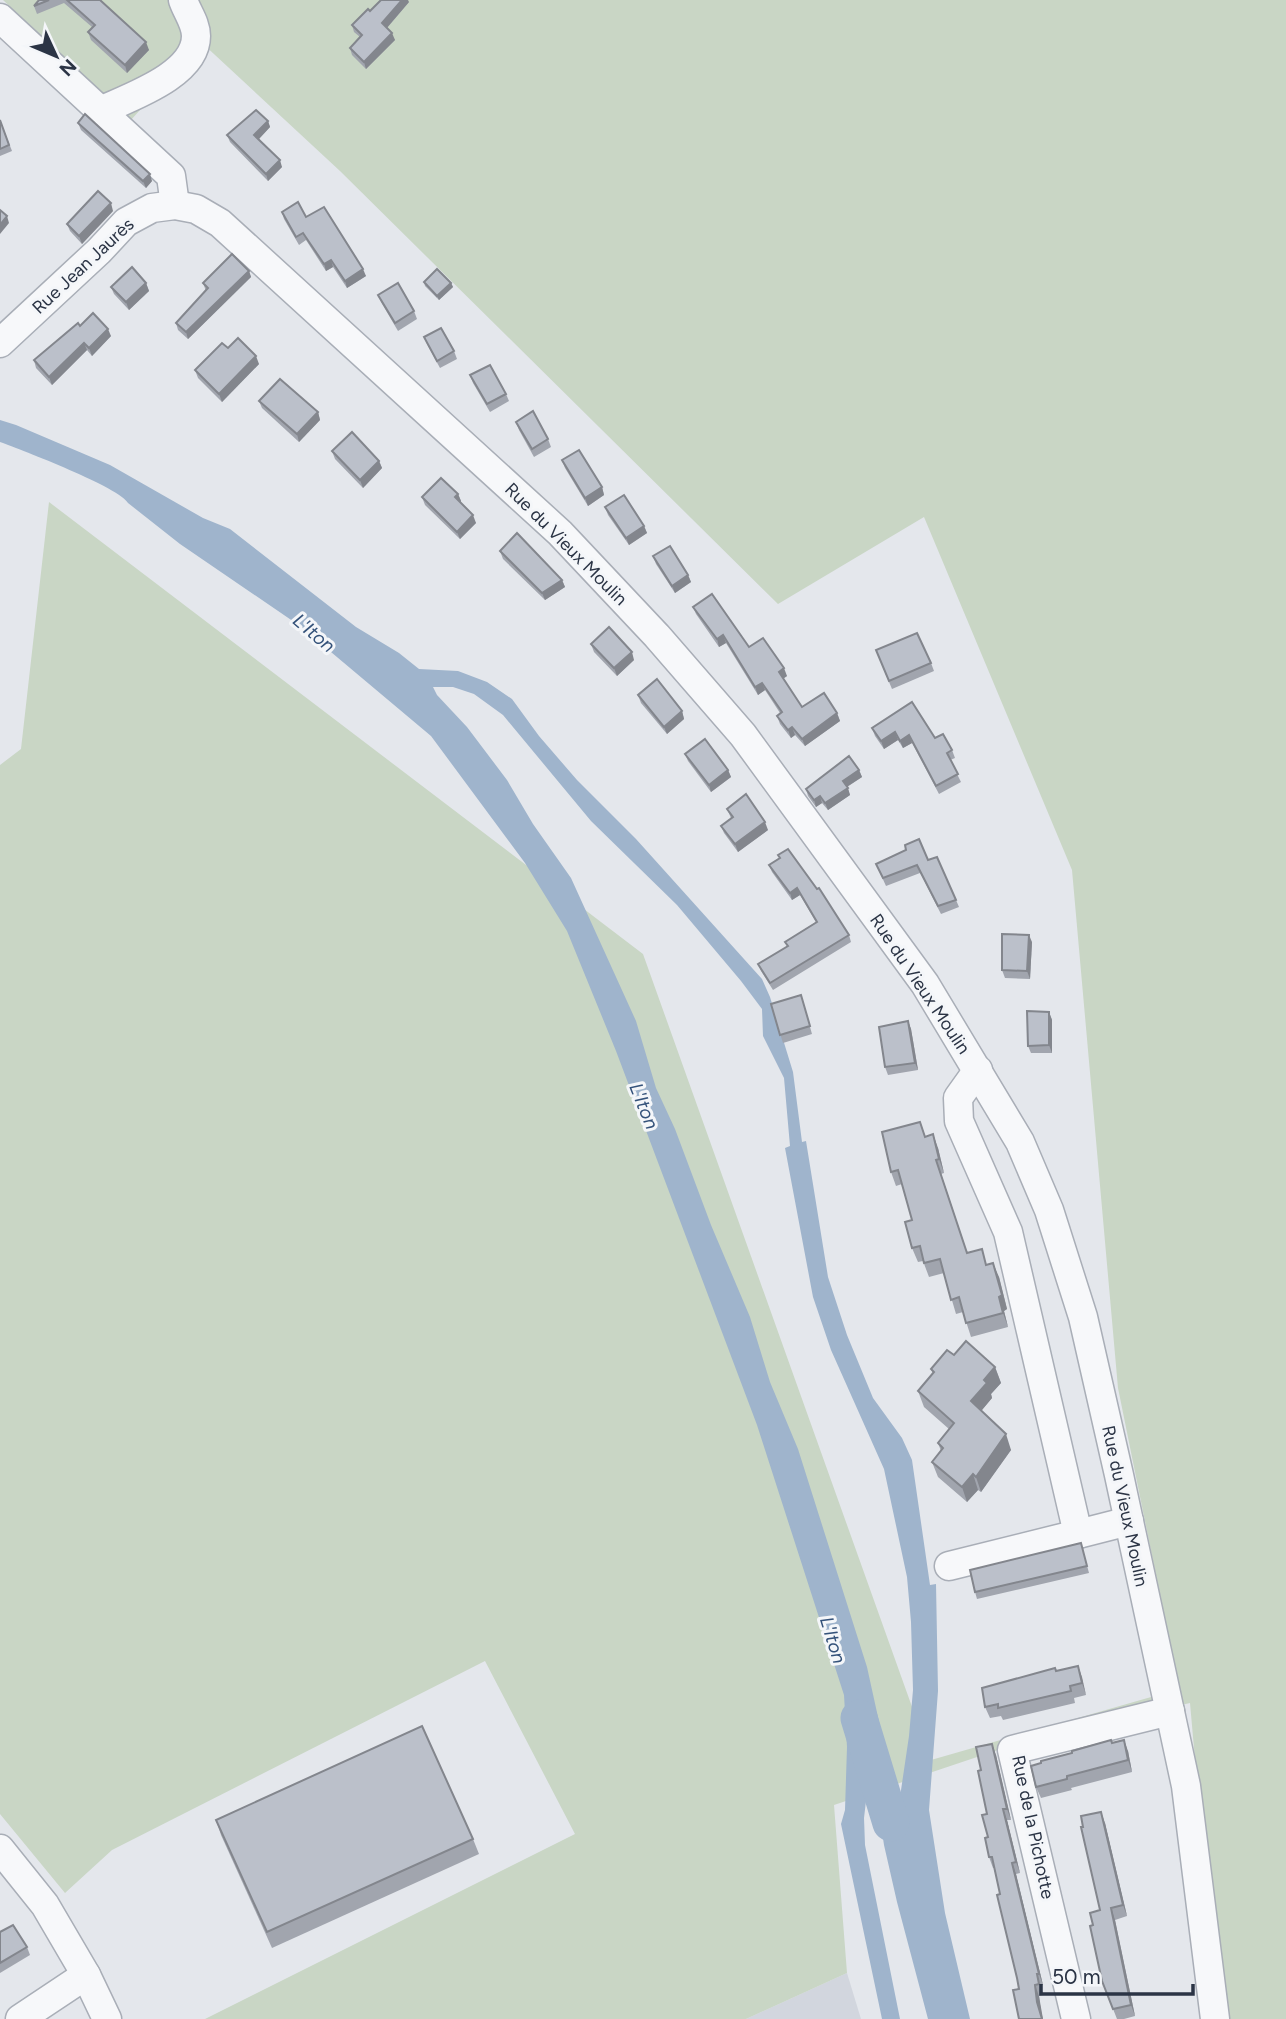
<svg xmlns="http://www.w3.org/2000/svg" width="1286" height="2019" font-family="Figtree,sans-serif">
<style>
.built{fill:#d2d6de}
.green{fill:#c9d6c5}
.water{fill:#9fb4cc;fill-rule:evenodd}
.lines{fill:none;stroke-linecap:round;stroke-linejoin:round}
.river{stroke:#9fb4cc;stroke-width:37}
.minor-casing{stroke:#a9aeb7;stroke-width:31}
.minor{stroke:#f7f8fa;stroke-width:28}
.wall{fill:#a1a5ae}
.shaded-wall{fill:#83868d}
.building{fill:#bbc0ca;stroke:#83868d;stroke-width:2}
.labels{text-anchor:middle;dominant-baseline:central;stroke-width:6;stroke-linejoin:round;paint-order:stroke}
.street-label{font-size:18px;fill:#2b3445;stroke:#f4f6f9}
.water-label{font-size:19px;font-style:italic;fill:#34527a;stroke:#f4f6f9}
</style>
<rect width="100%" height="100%" fill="#e4e7ec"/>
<polygon class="built" points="847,1973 861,2019 746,2019"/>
<polygon class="green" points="3,0 1286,0 1286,2019 1218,2019 1190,1703 1025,1741 834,1805 847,1973 746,2019 205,2019 575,1834 485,1661 112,1850 65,1893 0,1814 0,765 21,749 49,502 643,954 931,1760 1179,1689 1118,1388 1072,870 924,517 778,604 340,171 201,42 131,120"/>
<path class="water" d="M0 420 16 425 110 465 203 518 230 529 356 627 399 653 419 669 458 671 487 682 512 699 539 736 577 780 636 839 762 979 770 997 793 1072 802 1142 806 1141 828 1277 847 1335 873 1398 902 1438 912 1460 930 1585 936 1584 938 1691 929 1810 945 1913 970 2019H928L897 1902 884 1845 878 1805 880 1803 876 1768 873 1765 870 1767 864 1818 865 1845 900 2019H882L841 1824 845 1810 847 1747 844 1695 757 1425 616 1051 567 931 525 863 431 736 300 626 180 544 128 503C121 488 22 450 0 442ZM433 687H453L474 694 503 715 591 821 677 905 741 981 762 1009 763 1036 784 1078 790 1146 785 1148 813 1297 831 1350 884 1469 907 1577 911 1622 913 1690 909 1736 900 1797 897 1798 884 1762 885 1749 867 1667 798 1449 770 1382 750 1317 711 1225 675 1129 656 1088 636 1021 571 878 533 824 507 780 467 727 437 695Z"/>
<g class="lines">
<polyline class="river" points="859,1718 891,1823"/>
<defs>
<g id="minor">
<polyline points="0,18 171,176 175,205"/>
<path d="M100 111C130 97 196 75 196 36 196 23 187 12 183 0"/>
<polyline points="0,343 99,251 126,222 152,208 175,205 196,209 220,223 560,533 657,636 743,735 925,984 1020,1142 1049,1210 1083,1317 1119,1475 1186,1786 1215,2019"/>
<polyline points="978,1070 958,1098 959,1121 1008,1232 1078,1534 1129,1521"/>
<polyline points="949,1566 1078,1534"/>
<polyline points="0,1849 45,1905 86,1975 107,2019"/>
<polyline points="20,2019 86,1975"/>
<polyline points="1076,2019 1012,1750 1170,1711"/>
</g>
</defs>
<use href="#minor" class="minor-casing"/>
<use href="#minor" class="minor"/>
</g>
<g class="wall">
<polygon points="39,0 100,0 149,50 127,73 91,40 88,32 92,27 64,3 37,14 34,6"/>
<polygon points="409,2 387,28 395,40 366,69 352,55 350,48 360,37 354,32 352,25 370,11"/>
<polygon points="0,120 12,151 0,156"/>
<polygon points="268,121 270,127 259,139 282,167 268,181 230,142 227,135"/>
<polygon points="78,123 152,181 146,188 81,130"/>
<polygon points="113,211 82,244 70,231 67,224"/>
<polygon points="282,212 306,217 366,276 347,288 333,267 326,271 306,240 299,245 284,219"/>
<polygon points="249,271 251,277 188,339 178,330 176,323 206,291 203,283"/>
<polygon points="424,282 451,283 453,287 439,300 425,286"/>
<polygon points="146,283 149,291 129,310 114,294 111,287"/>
<polygon points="378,295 414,311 417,319 398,331 381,302"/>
<polygon points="80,326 111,336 92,356 87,350 52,385 36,368 34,360"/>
<polygon points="424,337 454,351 457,359 440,368 427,344"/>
<polygon points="228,348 259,364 222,402 198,378 195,370"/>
<polygon points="470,375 506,394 509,401 490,412 473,383"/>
<polygon points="259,401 318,412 320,420 299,442 262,408"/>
<polygon points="516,422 548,439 551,447 534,457 519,430"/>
<polygon points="332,451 379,461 382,468 363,488 335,459"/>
<polygon points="562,460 602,487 604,495 588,506 565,468"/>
<polygon points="458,494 461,501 460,503 476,523 460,539 425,505 422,497"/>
<polygon points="605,507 644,526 647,533 629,545 608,515"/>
<polygon points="500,551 562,580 565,587 545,600 503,559"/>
<polygon points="653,556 688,575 691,582 675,593 656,564"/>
<polygon points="693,607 787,676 783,679 802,707 837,713 840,721 805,746 795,735 791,738 780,724 777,716 780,713 765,690 758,695 726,643 719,647 696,614"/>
<polygon points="591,644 634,660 617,676 594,652"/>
<polygon points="879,658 931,663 934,671 892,689"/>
<polygon points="638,695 682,711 684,719 667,734 641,703"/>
<polygon points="872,728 935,738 952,750 955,758 950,760 961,782 939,794 912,743 903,748 898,740 884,749 875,736"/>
<polygon points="685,754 728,770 731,777 711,792 688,761"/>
<polygon points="859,770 862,777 847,787 850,795 828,810 822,803 816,807 808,796 806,789"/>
<polygon points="727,809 768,830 738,852 724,833 721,826 731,818"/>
<polygon points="779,858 849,935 851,942 773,990 761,971 758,964 787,947 785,942 816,922 800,895 792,900 772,872 769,865"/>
<polygon points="928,860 956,900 959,907 941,914 920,873 886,886 876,864"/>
<polygon points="1032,942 1030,979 1005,978 1002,970"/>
<polygon points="801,995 812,1034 783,1043 771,1004"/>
<polygon points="1049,1012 1052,1020 1052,1053 1031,1053 1028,1046"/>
<polygon points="908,1021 911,1029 918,1070 888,1075 885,1067"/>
<polygon points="926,1136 938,1148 944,1173 941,1174 967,1253 987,1265 999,1277 1007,1309 1004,1311 1008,1327 971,1337 963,1312 956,1314 944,1273 929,1277 923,1261 918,1262 912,1248 912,1220 902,1184 896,1186 891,1172"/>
<polygon points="954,1355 995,1367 1001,1383 991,1394 992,1398 981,1411 1011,1450 981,1492 978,1490 967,1502 938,1477 932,1462 941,1451 938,1443 949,1429 924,1407 918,1391 933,1374 931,1369"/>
<polygon points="1081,1543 1089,1573 977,1599 975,1592"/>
<polygon points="1078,1666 1086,1695 1074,1698 1075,1703 1003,1720 1001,1716 990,1718 985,1707 1056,1671"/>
<polygon points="1112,1743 1128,1751 1132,1772 1071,1788 1072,1790 1041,1798 1036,1787 1041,1763"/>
<polygon points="996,1755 1011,1820 1007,1820 1020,1873 1016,1874 1043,1985 1041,1985 1043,1995 1039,1996 1041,2013 1019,1989 1017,1978 995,1868 993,1868 989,1857 987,1814 981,1770"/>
<polygon points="216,1820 473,1839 479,1854 272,1948 221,1835"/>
<polygon points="1105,1823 1127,1916 1115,1920 1135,2016 1124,2019 1117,2019 1102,1981 1093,1925 1100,1910"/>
<polygon points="0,1932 27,1947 30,1955 0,1973"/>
</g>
<g class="shaded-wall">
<polygon points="402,0 408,0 409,2 385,30 382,23"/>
<polygon points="392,33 395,40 366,69 364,62"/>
<polygon points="146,42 149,50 127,73 125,65"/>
<polygon points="268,121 270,127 257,141 254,135"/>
<polygon points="280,160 282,167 268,181 266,174"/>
<polygon points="150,174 152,181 146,188 143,181"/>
<polygon points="111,203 113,211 82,244 79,236"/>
<polygon points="7,216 9,223 0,234 0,225"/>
<polygon points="331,260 333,267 326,271 324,264"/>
<polygon points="363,269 366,276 347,288 345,281"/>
<polygon points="249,271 251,277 188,339 186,332"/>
<polygon points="146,283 149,291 129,310 126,302"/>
<polygon points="451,283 453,287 439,300 437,296"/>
<polygon points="108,329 111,336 92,356 89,348"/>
<polygon points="84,343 87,350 52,385 49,377"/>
<polygon points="256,356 259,364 222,402 219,394"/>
<polygon points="318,412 320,420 299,442 297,434"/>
<polygon points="379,461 382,468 363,488 360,480"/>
<polygon points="602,487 604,495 588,506 585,498"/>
<polygon points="458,494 461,501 458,505 455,497"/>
<polygon points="473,515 476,523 460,539 457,532"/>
<polygon points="644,526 647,533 629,545 626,538"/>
<polygon points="688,575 691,582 675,593 672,586"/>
<polygon points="562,580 565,587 545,600 542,593"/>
<polygon points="723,635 726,643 719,647 717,639"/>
<polygon points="632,652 634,660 617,676 614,668"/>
<polygon points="784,668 787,676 781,680 779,672"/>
<polygon points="762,683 765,690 758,695 755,687"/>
<polygon points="682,711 684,719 667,734 664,727"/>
<polygon points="837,713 840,721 805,746 802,739"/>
<polygon points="792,727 795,735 791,738 788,730"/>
<polygon points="895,732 898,740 884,749 881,741"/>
<polygon points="909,735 912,743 903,748 900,741"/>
<polygon points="728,770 731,777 711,792 709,785"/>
<polygon points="859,770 862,777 845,788 843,781"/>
<polygon points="848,788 850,795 828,810 825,803"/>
<polygon points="820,796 822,803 816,807 814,800"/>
<polygon points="765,822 768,830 738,852 735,844"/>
<polygon points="797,888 800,895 792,900 790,893"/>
<polygon points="1029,935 1032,942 1030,979 1027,971"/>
<polygon points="1049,1012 1052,1020 1052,1053 1049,1045"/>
<polygon points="908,1021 911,1029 918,1070 915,1063"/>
<polygon points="933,1134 938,1148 944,1173 939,1159"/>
<polygon points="993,1263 999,1277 1007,1309 1004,1311 1008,1327 1003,1313 999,1297"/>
<polygon points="995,1367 1001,1383 991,1394 992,1398 977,1416 971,1401 984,1380"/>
<polygon points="1006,1434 1011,1450 981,1492 976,1477"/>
<polygon points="973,1474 978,1490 967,1502 962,1487"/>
<polygon points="1078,1666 1082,1677 1086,1695 1082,1683"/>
<polygon points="1124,1740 1128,1751 1132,1772 1128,1760"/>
<polygon points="992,1744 996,1755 1011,1820 1007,1809"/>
<polygon points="1003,1809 1007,1820 1020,1873 1016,1862"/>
<polygon points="1101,1812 1105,1823 1127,1916 1123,1905"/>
<polygon points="1012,1863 1016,1874 1043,1985 1039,1974"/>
<polygon points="1111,1908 1115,1920 1135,2016 1131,2005"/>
<polygon points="1035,1985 1039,1996 1043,2019 1042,2019 1037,2002"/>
</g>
<g class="building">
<polygon points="39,0 49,0 34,6"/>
<polygon points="67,0 100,0 146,42 125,65 88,32 95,25"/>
<polygon points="381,0 402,0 382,23 392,33 364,62 350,48 362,35 352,25 368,9 370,11"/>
<polygon points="256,110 268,121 254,135 280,160 266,174 227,135"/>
<polygon points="85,114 150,174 143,181 78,123"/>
<polygon points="0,120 9,145 0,149"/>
<polygon points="98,191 111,203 79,236 67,224"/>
<polygon points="298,202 306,217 324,207 363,269 345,281 331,260 324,264 303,233 296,237 282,212"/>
<polygon points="0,210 7,216 0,225"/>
<polygon points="232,254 249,271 186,332 176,323 208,288 203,283"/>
<polygon points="132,267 146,283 126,302 111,287"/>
<polygon points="437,269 451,283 437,296 424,282"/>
<polygon points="398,283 414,311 395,323 378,295"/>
<polygon points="93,313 108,329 89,348 84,343 49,377 34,360 78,323 80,326"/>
<polygon points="441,328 454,351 437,361 424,337"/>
<polygon points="238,338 256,356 219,394 195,370 222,343 228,348"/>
<polygon points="490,365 506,394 487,404 470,375"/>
<polygon points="280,379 318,412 297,434 259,401"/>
<polygon points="533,411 548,439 532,449 516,422"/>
<polygon points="352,432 379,461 360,480 332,451"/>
<polygon points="579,450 602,487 585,498 562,460"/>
<polygon points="441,478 458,494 455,497 473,515 457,532 422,497"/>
<polygon points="624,495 644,526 626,538 605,507"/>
<polygon points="517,533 562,580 542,593 500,551"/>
<polygon points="670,546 688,575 672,586 653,556"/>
<polygon points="712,594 749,647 763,638 784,668 779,672 802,707 824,693 837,713 802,739 792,727 788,730 777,716 782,712 762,683 755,687 723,635 717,639 693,607"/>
<polygon points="609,627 632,652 614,668 591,644"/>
<polygon points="917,633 931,663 889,681 876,650"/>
<polygon points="657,679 682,711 664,727 638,695"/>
<polygon points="912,702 935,738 943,734 952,750 947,753 958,774 936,786 909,735 900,741 895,732 881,741 872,728"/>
<polygon points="705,739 728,770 709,785 685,754"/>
<polygon points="849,756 859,770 843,781 848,788 825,803 820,796 814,800 806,789"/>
<polygon points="746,794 765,822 735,844 721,826 733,817 727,809"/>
<polygon points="919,839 928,860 937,857 956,900 938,906 917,865 883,878 876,864 906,850 905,845"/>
<polygon points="788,849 817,889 819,888 849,935 770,983 758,964 788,946 785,942 817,922 797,888 790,893 769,865 780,858 778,855"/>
<polygon points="1002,934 1029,935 1027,971 1002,970"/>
<polygon points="801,995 810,1026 780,1035 771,1004"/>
<polygon points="1027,1011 1049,1012 1049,1045 1028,1046"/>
<polygon points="908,1021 915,1063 885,1067 879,1027"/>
<polygon points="920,1122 925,1137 933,1134 939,1159 936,1160 967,1253 982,1249 986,1265 993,1263 1002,1295 999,1297 1003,1313 966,1323 959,1297 951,1300 940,1259 924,1263 920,1246 912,1248 905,1222 912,1220 898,1170 891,1172 882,1132"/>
<polygon points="966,1341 995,1367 984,1380 987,1383 971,1401 1006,1434 976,1477 973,1474 962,1487 932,1462 943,1448 938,1443 954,1423 918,1391 934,1372 931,1369 947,1350 954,1355"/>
<polygon points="1081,1543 1087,1566 975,1592 970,1570"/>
<polygon points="1078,1666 1082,1683 1070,1686 1071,1691 998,1708 998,1704 985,1707 982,1688 1055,1668 1056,1671"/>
<polygon points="422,1726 473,1839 267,1932 216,1820"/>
<polygon points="1111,1740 1112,1743 1124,1740 1128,1760 1067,1776 1067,1779 1036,1787 1031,1766 1041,1763 1041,1761 1072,1753 1072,1751"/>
<polygon points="992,1744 1007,1809 1003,1809 1016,1862 1012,1863 1039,1974 1037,1974 1039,1984 1035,1985 1037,2002 1042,2019 1019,2019 1013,1990 1019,1989 1017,1978 997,1895 1000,1894 992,1857 989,1857 985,1838 988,1837 982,1815 987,1814 978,1771 981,1770 976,1747"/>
<polygon points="1101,1812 1123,1905 1111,1908 1131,2005 1113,2009 1102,1981 1090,1926 1093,1925 1090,1913 1100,1910 1081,1827 1083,1827 1081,1816"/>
<polygon points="13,1925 27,1947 0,1963 0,1932"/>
</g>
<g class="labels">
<g class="street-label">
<text transform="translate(83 266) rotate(-43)">Rue Jean Jaurès</text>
<text transform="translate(566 544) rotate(45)">Rue du Vieux Moulin</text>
<text transform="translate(920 984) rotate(56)">Rue du Vieux Moulin</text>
<text transform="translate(1125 1506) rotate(78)">Rue du Vieux Moulin</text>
<text transform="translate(1033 1827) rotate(78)">Rue de la Pichotte</text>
</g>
<g class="water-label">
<text transform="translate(314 633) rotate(40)">L'Iton</text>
<text transform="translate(644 1106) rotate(68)">L'Iton</text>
<text transform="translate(833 1640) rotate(73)">L'Iton</text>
</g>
</g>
<g transform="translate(56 56) rotate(134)" stroke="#f4f6f9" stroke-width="5" paint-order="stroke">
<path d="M0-5L12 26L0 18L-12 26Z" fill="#2b3445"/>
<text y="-10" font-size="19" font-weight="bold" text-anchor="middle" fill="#2b3445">N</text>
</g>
<path d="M1041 1984v10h152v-10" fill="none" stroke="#2b3445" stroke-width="3.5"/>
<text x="1052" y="1984" font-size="21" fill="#2b3445" stroke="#f4f6f9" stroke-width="5" paint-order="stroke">50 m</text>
</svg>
